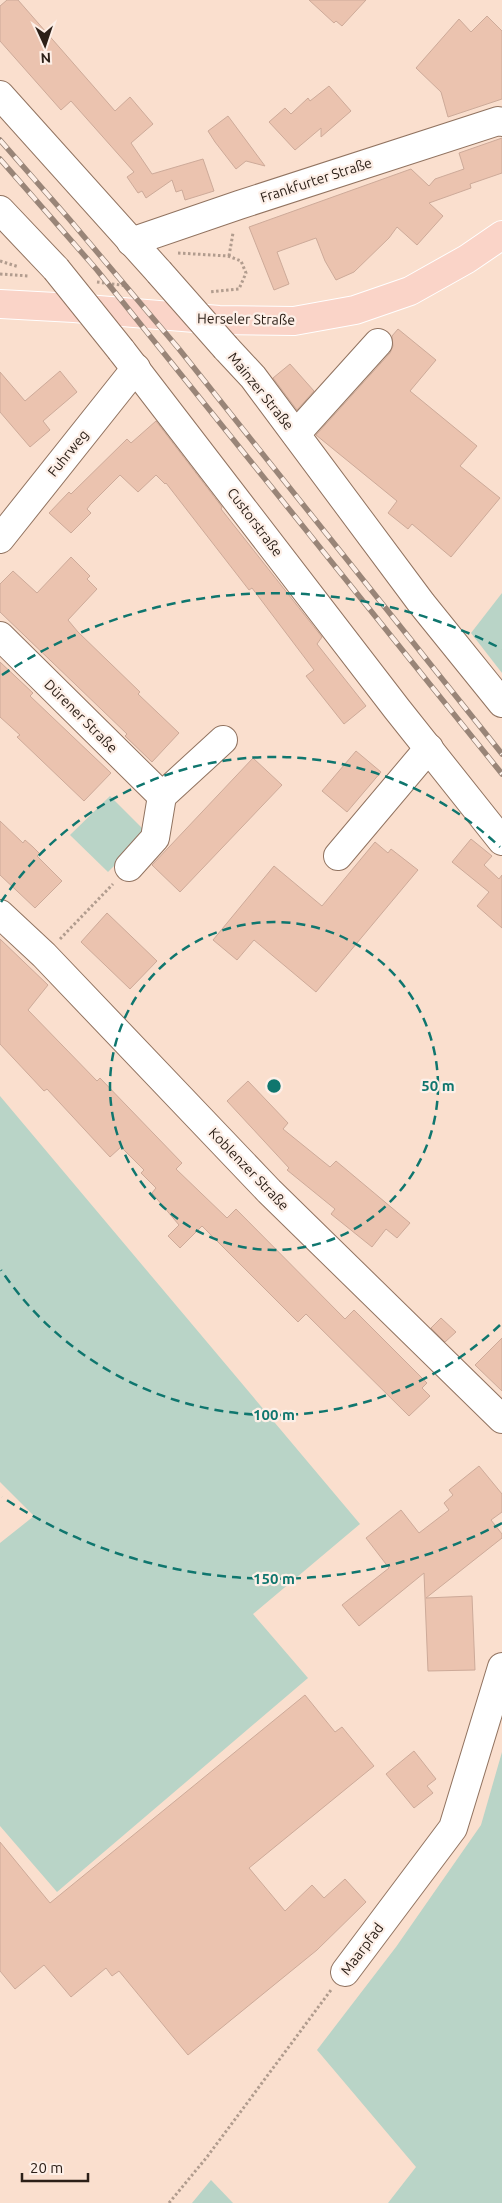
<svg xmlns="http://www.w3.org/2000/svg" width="502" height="2203" font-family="Ubuntu,sans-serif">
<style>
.green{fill:#b9d4c7}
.building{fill:#ebc3af;stroke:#cdaa99}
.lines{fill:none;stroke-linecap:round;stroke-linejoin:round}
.minor-casing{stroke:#917360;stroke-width:30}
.major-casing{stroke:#fff;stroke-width:30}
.path{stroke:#b19c8e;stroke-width:3;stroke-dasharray:2.5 2.5;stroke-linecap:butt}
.minor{stroke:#fff;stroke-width:28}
.major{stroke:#fad4c8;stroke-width:28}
.rail-casing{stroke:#998578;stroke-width:5.5}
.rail{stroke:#fdefe7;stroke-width:4;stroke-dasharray:11;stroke-linecap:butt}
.minor-bridge-casing{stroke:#917360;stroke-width:30;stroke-linecap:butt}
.minor-bridge{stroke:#fff;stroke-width:28}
.ring{fill:none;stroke:#0f766e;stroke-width:2.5;stroke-dasharray:9 6}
.labels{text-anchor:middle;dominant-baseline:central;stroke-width:4.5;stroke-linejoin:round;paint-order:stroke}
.street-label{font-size:14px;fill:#2c2018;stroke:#fdefe7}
.centre{fill:#0f766e;stroke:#fdefe7;stroke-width:2.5}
.ring-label{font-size:15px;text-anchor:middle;font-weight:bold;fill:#0f766e;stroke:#fdefe7;stroke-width:4.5;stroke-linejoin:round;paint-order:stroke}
</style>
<rect width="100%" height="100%" fill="#fadfce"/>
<g class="green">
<polygon points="502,593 502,673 471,633"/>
<polygon points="110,796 147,833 108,872 70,835"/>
<polygon points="0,1096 360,1524 253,1614 308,1678 57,1892 0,1826 0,1543 34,1516 0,1482"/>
<polygon points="502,1752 502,2203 388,2203 416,2167 317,2050 396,1947 481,1825"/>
<polygon points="211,2180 233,2203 192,2203"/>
</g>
<g class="building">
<polygon points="7,0 18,0 115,111 130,97 153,124 131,143 152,174 203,159 214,191 185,200 182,190 176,192 172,180 146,198 142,191 138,193 127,177 134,172 71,101 61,110 0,41 0,6"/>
<polygon points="309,0 366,0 342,26 336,21 334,23"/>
<polygon points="487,16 502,31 502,99 448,117 441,92 416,68 459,19 471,32"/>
<polygon points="329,86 351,111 321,137 321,128 295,150 269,122 285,108 291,114 308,98 310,101"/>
<polygon points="228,116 265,166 246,161 236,169 215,142 208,131"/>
<polygon points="502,138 502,173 470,184 471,188 429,203 443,216 417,245 397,227 389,238 354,272 336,280 325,261 316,238 277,252 289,284 274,290 249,227 411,169 429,186 435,179 464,169 459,153"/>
<polygon points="398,329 436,360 410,391 477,446 460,466 500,498 451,557 412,524 408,529 388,513 397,501 316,435 390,353 393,346 392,336"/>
<polygon points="290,364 314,391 297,410 273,378"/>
<polygon points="60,371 77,392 43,421 50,430 30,447 0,412 0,372 25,401"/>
<polygon points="156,421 222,507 221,509 322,637 317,644 366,706 344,724 306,676 314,670 252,588 249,590 166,483 165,484 156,475 138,492 120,475 90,505 87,509 91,513 71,533 49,513 69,492 71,494 127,439 131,443"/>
<polygon points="71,557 90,576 87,579 97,589 68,620 78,632 140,692 138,694 179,733 152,762 125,736 127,734 0,612 0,584 13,571 37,593"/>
<polygon points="0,662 33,693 30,696 111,773 84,801 17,737 20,735 0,717"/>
<polygon points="356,751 381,772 347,812 322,791"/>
<polygon points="253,758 282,785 180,892 152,865"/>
<polygon points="0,821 23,843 25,840 33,847 40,854 37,856 62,881 35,908 0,875"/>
<polygon points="471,839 492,856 484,865 499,879 502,875 502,928 477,906 489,892 452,862"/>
<polygon points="375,842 388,853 391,849 418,870 316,992 254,940 237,960 213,940 274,866 322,906"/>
<polygon points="107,913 157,961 130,989 81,942"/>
<polygon points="0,939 48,985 28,1010 97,1081 100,1078 182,1163 176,1169 227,1218 236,1209 345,1319 354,1310 427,1383 422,1388 430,1396 409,1416 306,1314 298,1322 202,1226 180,1248 168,1236 179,1225 152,1193 156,1188 141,1173 144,1170 121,1147 110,1157 47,1089 44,1091 0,1044"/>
<polygon points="248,1081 288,1123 283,1129 330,1167 336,1161 410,1223 397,1238 386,1229 372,1247 331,1214 335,1209 287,1170 289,1168 227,1101"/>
<polygon points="441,1318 456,1332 445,1342 431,1328"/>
<polygon points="502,1338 502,1391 475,1365"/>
<polygon points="479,1466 502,1494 502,1512 491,1520 502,1534 502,1538 426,1598 472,1596 475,1670 428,1671 424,1573 359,1626 342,1605 389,1568 366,1538 401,1510 419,1533 449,1510 444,1503 453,1495 449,1490"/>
<polygon points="305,1695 335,1732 342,1727 374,1766 249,1868 285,1911 312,1885 324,1898 345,1879 366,1902 317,1950 188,2055 119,1971 112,1976 106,1968 71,1997 44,1965 15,1989 0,1971 0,1842 50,1903"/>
<polygon points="414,1751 436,1779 427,1786 433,1793 414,1808 386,1774"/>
</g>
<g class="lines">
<defs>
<g id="minor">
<polyline points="0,95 159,272"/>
<polyline points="0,210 56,269"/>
<polyline points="131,242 239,205 498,121 502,122"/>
<polyline points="226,348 253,377 422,604 502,703"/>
<polyline points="121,350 397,709 502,841"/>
<polyline points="296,434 378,343"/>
<polyline points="0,539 136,368"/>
<polyline points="0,636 162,796"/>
<polyline points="338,856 429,748"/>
<polyline points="129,867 155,838 162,796 223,740"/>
<polyline points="0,914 44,955 269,1191 502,1419"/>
<polyline points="345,1972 453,1828 502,1667"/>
</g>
<polyline id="major" points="0,304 74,308 219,320 294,321 355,310 410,291 467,259 502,235"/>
</defs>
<use href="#minor" class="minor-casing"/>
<use href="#major" class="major-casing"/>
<g class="path">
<polyline points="178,253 228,256 241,261 246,273 239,289 209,292"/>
<polyline points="229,256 233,233"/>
<polyline points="0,261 19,267"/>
<polyline points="0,274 29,276"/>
<polyline points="97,282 128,286"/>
<polyline points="60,939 113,884"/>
<polyline points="169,2203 207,2157 331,1990"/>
</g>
<use href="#minor" class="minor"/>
<use href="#major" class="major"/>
<defs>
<g id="rail">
<polyline points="0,140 70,220 179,349 502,754"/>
<polyline points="0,159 97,270 502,774"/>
</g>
</defs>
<use href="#rail" class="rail-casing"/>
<use href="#rail" class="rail"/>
<defs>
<g id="minor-bridge">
<polyline points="56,269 121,350"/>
<polyline points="159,272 226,348"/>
</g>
</defs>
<use href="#minor-bridge" class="minor-bridge-casing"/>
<use href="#minor-bridge" class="minor-bridge"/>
</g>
<g class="ring">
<circle cx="274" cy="1086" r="164"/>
<path d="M500 1325A329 329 0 0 1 1 1270M1 902A329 329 0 0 1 500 847"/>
<path d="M502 1523A493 493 0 0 1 2 1497M2 675A493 493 0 0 1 502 649"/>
</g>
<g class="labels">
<g class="street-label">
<text transform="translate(316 180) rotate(-18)">Frankfurter Straße</text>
<text transform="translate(246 319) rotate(1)">Herseler Straße</text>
<text transform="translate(261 391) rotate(51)">Mainzer Straße</text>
<text transform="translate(68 453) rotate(-51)">Fuhrweg</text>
<text transform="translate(255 522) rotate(53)">Custorstraße</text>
<text transform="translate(81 716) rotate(45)">Dürener Straße</text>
<text transform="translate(249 1169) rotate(46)">Koblenzer Straße</text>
<text transform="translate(362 1949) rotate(-53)">Maarpfad</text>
</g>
</g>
<circle cx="274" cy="1086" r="8" class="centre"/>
<g class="ring-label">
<text x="438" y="1091">50 m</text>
<text x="274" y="1420">100 m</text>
<text x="274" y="1584">150 m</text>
</g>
<g transform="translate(45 45) rotate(177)" stroke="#fdefe7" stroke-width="4" paint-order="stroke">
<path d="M0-4L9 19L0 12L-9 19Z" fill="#2c2018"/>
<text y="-8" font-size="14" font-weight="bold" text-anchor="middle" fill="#2c2018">N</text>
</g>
<path d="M22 2173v8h66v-8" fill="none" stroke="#2c2018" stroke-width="2.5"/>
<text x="30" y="2173" font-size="15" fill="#2c2018" stroke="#fdefe7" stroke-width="4" paint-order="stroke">20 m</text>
</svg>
